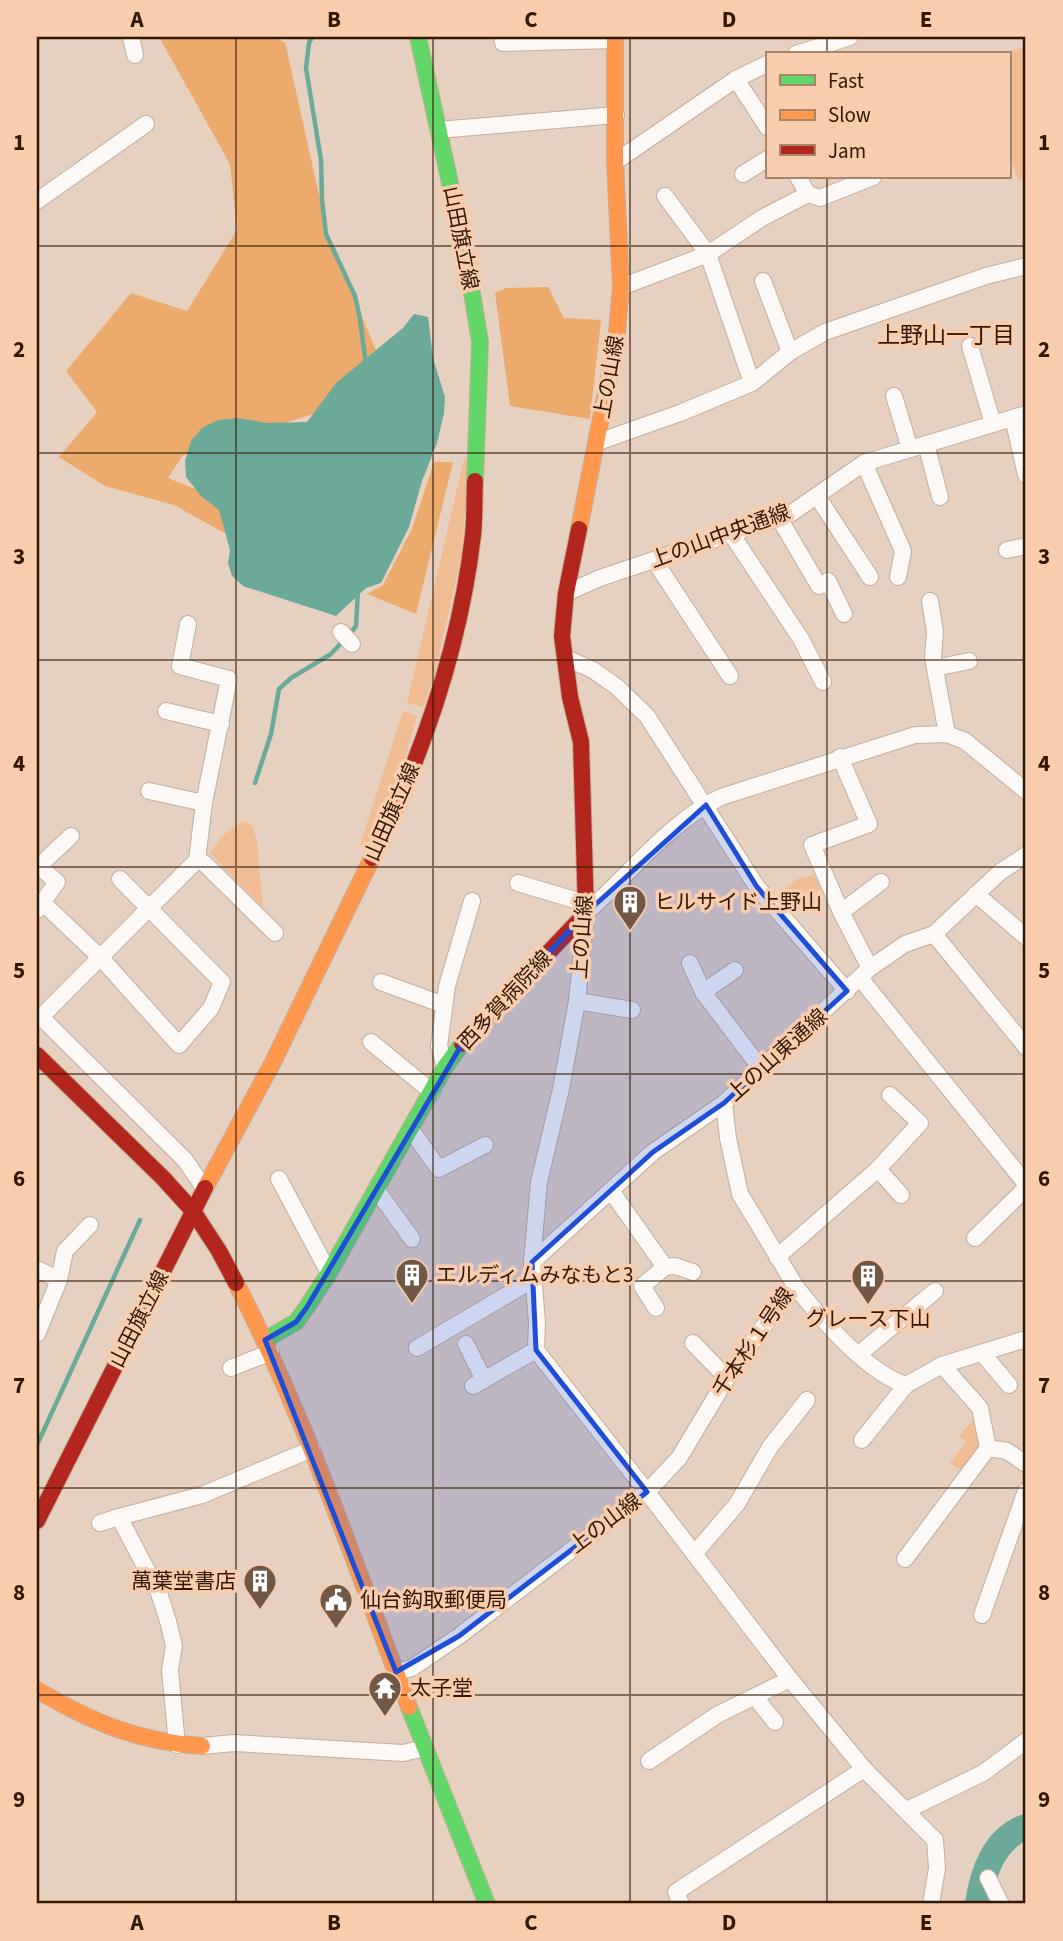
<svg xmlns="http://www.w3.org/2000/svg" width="1063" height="1941" font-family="'Source Sans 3','Noto Sans JP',sans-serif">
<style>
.green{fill:#f0bc94}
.forest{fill:#ecaa6d}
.water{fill:#6baa98}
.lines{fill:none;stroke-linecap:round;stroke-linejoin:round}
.stream{stroke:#6baa98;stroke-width:4.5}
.river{stroke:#6baa98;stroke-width:26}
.street-casing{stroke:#c4ae9c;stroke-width:18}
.fast-casing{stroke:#c4ae9c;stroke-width:18}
.slow-casing{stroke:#c4ae9c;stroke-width:18}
.jam-casing{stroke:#c4ae9c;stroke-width:18}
.street{stroke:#fbf8f5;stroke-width:16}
.fast{stroke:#63d668;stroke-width:16}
.slow{stroke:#ff974d;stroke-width:16}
.jam{stroke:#b3261e;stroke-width:16}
.marked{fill:#1d4ed8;fill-opacity:0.2;stroke:#1d4ed8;stroke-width:5;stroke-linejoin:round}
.grid{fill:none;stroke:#321803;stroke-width:2;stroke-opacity:0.55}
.labels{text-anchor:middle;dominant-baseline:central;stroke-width:7;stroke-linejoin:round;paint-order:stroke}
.street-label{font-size:21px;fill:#321803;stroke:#f7cdae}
.poi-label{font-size:21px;fill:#321803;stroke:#f7cdae;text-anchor:start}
.neighbourhood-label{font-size:23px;fill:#321803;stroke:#f7cdae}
.neatline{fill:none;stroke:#321803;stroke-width:2.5}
.grid-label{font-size:23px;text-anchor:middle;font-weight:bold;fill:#321803}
</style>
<rect width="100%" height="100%" fill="#e6d0bf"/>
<g class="green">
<polygon points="1026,47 1026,178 1018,181 1009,150 1009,54 998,54"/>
<polygon points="464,459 470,459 461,558 435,673 423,707 407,703"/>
<polygon points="403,711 417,716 403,766 366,847 360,845"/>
<polygon points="242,821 252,825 257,842 263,908 210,853 222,836"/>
<polygon points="814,875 821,889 787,912 777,897 797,879"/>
<polygon points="973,1420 981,1444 961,1470 950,1463 966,1442 959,1436"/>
</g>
<g class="forest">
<polygon points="159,37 272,37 285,42 327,231 383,368 329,409 183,455 168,478 240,507 235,539 174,505 105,486 59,457 97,412 66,371 131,293 187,311 237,230 230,164"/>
<polygon points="548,287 564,318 601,320 590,419 510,406 495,293 506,288"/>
<polygon points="434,462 453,462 416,614 367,594 383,585 412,529"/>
</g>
<polygon class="water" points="414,314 428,317 433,358 445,397 444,413 437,443 422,481 409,527 381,583 366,588 336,616 243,586 232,576 228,563 230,550 219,510 201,496 186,477 185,461 191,441 202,428 218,420 238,418 267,423 307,422 337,382 403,328"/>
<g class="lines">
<g class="stream">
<polyline points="312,37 309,43 306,68 321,160 322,200 326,234 355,296 360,319 366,365"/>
<polyline points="349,635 356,626 358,590"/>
<polyline points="255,783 271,734 279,689 291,678 331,654 343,641"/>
<polyline points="37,1445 140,1220"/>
</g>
<path class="river" d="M978 1904C982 1874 994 1838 1026 1827"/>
<defs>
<g id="street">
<polyline points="131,37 135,55"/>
<polyline points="502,37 503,43 615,40"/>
<polyline points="796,54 850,37"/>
<polyline points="736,79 767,127"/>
<polyline points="438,130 616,115"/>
<polyline points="615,162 736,79 767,64"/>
<polyline points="743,174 767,159"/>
<polyline points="798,177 808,194"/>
<polyline points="665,196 708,254 752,383"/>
<polyline points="37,201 146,124"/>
<polyline points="763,281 790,352"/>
<polyline points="621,287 708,254 762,218 808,194 820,198 873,177"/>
<polyline points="970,346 993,424"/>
<polyline points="894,396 910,449"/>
<polyline points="1013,418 1026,475"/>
<polyline points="598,442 680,413 752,383 790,352 825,332 986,276 1026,266"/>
<polyline points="926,444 940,497"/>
<polyline points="864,463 903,551 898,577"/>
<polyline points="817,496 870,577"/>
<polyline points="779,518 819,586 828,581 844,614"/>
<polyline points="732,535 801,639 823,682"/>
<polyline points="1007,550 1026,546"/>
<polyline points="654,560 730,676"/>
<polyline points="566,593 600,578 790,514 864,463 1026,414"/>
<polyline points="930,601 935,632 933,658 947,734"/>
<polyline points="341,632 352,644"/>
<polyline points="566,658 593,670 617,687 647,716 757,887 847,991"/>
<polyline points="935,668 969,661"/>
<polyline points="166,711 221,724"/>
<polyline points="840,757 869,824 812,845 841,912 870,968"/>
<polyline points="149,791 204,803"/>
<polyline points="197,860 204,863 275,933"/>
<polyline points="518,883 575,900 586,913"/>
<polyline points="976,894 1026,937"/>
<polyline points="42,902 101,958 179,1045 211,1008 222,982 120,879"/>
<polyline points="37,910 57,882 39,866 71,836"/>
<polyline points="841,912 881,882"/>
<path d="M586 913C630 874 668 823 721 797L915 735 947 734 965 741 1026 791"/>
<polyline points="934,934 1026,1047"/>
<polyline points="690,963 703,992 762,1070"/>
<polyline points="860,978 1026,1184"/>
<polyline points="381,982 444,1005"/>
<polyline points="703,992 735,970"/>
<polyline points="577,1001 632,1010"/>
<polyline points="41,1017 185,1160 205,1189"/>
<polyline points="37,1021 197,860 204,803 229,679 180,666 188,624"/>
<polyline points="371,1042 432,1092"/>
<polyline points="445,1067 439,1046 447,986 472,901"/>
<polyline points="724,1103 728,1138 740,1194 796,1287 773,1313 727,1378 679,1458 647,1492 790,1679 864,1769 935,1840 937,1868 931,1904"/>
<polyline points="411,1130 439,1169 485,1145"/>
<polyline points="878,1169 901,1195"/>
<polyline points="279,1179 329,1273"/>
<polyline points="376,1189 412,1239"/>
<polyline points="611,1191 665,1267 642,1286 656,1308"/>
<polyline points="975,1238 1026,1188"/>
<polyline points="777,1257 878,1169 920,1123 890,1095"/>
<polyline points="532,1262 653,1152 724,1103 870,968 905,944 934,934 1000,872 1026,855"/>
<polyline points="665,1267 675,1266 693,1272"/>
<polyline points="37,1269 59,1280"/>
<path d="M796 1287C822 1320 866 1372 906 1385L942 1365 980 1408 988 1448 905 1559"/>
<polyline points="37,1334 59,1280 65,1251 90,1225"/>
<polyline points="693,1343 727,1378"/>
<polyline points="466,1344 484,1380"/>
<polyline points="417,1348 534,1279"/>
<polyline points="982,1353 1009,1385"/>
<polyline points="859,1354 935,1291"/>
<polyline points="942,1365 1026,1339"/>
<polyline points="231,1368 271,1352"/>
<polyline points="473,1386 536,1350"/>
<polyline points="862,1440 906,1385"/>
<polyline points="988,1448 1007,1451 1026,1464"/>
<polyline points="119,1517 202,1495 312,1449"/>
<polyline points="100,1523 119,1517 159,1593 168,1621 174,1646 170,1670 177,1745"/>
<polyline points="695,1553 737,1504 770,1447 807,1400"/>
<polyline points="982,1615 1026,1491"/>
<polyline points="396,1672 412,1668 459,1636 647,1492 536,1350 537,1322 532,1262 539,1182 561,1089 577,1001 586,913"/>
<polyline points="755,1697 775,1722"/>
<polyline points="202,1746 234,1743 403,1753 425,1748"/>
<polyline points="649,1761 717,1715 790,1679"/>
<polyline points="907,1810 983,1773 1026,1741"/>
<polyline points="988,1878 1001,1904"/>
<polyline points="681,1904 676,1892 864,1769"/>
</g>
<g id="fast">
<polyline points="418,37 466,256 480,342 475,481"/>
<polyline points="265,1340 296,1322 307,1307 329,1273 445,1067 462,1044"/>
<polyline points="409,1707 487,1904"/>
</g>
<g id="slow">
<polyline points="579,529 616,342 621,287 615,162 615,37"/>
<polyline points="205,1188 273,1062 372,858"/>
<path d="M236 1283C306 1419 355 1564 409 1707"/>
<path d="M37 1690C92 1722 138 1742 202 1746"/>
</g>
<g id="jam">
<path d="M372 858C422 757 460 647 473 535 475 517 474 499 475 481"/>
<polyline points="462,1044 586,913 581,742 570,697 562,636 566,593 579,529"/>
<polyline points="37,1055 163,1178 193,1211 219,1251 236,1283"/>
<polyline points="37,1521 205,1188"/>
</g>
</defs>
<use href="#street" class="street-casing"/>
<use href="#fast" class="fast-casing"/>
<use href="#slow" class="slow-casing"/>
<use href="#jam" class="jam-casing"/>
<use href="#street" class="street"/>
<use href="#fast" class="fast"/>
<use href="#slow" class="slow"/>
<use href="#jam" class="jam"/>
</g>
<path class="marked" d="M706 805 757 887 847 991 724 1103 653 1152 532 1262 536 1350 647 1492 459 1636 396 1672 265 1340 296 1322 307 1307 462 1044 586 913Z"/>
<path class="grid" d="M236 37V1904M433 37V1904M630 37V1904M827 37V54M827 177V1904M37 246H1026M37 453H1026M37 660H1026M37 867H1026M37 1074H1026M37 1281H1026M37 1488H1026M37 1695H1026"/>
<defs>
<symbol id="building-pin" viewBox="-11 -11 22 30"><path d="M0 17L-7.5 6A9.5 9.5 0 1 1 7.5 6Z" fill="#715845" stroke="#f7cdae"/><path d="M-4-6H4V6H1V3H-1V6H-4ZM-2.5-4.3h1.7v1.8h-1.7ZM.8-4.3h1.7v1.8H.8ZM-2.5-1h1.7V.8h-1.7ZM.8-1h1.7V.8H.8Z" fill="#fff"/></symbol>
<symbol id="civic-pin" viewBox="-11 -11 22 30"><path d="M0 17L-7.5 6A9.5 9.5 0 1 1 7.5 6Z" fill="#715845" stroke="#f7cdae"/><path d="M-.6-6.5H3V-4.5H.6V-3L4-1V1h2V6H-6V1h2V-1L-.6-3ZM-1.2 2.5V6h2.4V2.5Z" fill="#fff"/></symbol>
<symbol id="temple-pin" viewBox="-11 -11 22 30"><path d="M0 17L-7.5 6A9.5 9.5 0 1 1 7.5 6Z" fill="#715845" stroke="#f7cdae"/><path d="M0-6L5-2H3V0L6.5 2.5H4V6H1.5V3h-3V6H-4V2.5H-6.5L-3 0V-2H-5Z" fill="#fff"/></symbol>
</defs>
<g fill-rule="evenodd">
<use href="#building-pin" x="611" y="883" width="38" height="52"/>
<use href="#building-pin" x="393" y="1256" width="38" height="52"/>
<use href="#building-pin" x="849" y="1257" width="38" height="52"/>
<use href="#building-pin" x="241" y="1562" width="38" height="52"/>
<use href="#civic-pin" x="317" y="1581" width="38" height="52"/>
<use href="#temple-pin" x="366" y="1669" width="38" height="52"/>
</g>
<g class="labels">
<g class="street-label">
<text transform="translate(461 238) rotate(79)">山田旗立線</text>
<text transform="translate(609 377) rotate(-80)">上の山線</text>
<text transform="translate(720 536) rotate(-20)">上の山中央通線</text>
<text transform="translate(392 812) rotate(-66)">山田旗立線</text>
<text transform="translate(582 937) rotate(-86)">上の山線</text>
<text transform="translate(505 1000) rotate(-47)">西多賀病院線</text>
<text transform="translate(777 1055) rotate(-42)">上の山東通線</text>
<text transform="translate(139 1319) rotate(-63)">山田旗立線</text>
<text transform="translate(753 1342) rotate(-56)">千本杉１号線</text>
<text transform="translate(605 1523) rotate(-37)">上の山線</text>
</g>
<g class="poi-label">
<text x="654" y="902">ヒルサイド上野山</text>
<text x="436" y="1275">エルディムみなもと3</text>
<text x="868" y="1319" text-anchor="middle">グレース下山</text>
<text x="236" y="1581" text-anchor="end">萬葉堂書店</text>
<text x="360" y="1600">仙台鈎取郵便局</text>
<text x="410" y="1688">太子堂</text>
</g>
<g class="neighbourhood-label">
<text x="946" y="335">上野山一丁目</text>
</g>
</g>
<rect width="1063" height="1941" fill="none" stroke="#f7cdae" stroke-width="77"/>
<rect x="766" y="52" width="245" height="126" fill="#f7cdae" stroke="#a8856a" stroke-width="2"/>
<rect x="780" y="75" width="35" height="10" fill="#63d668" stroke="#a8856a" stroke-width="2"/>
<text x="828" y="88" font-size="21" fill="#321803">Fast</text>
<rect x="780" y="110" width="35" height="10" fill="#ff974d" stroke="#a8856a" stroke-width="2"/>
<text x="828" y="122" font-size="21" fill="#321803">Slow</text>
<rect x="780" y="145" width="35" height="10" fill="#b3261e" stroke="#a8856a" stroke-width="2"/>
<text x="828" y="158" font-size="21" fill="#321803">Jam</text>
<rect x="38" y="38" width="986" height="1864" class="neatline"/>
<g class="grid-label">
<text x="137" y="27">A</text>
<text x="334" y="27">B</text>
<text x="531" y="27">C</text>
<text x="729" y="27">D</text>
<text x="926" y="27">E</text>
<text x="19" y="150">1</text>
<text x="1044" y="150">1</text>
<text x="19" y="357">2</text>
<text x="1044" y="357">2</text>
<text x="19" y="564">3</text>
<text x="1044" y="564">3</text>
<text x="19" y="771">4</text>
<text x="1044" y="771">4</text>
<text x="19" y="978">5</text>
<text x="1044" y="978">5</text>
<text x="19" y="1186">6</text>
<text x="1044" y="1186">6</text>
<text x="19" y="1393">7</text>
<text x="1044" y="1393">7</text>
<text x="19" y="1600">8</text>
<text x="1044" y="1600">8</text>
<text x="19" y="1807">9</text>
<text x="1044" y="1807">9</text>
<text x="137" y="1930">A</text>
<text x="334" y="1930">B</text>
<text x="531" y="1930">C</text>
<text x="729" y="1930">D</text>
<text x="926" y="1930">E</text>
</g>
</svg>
